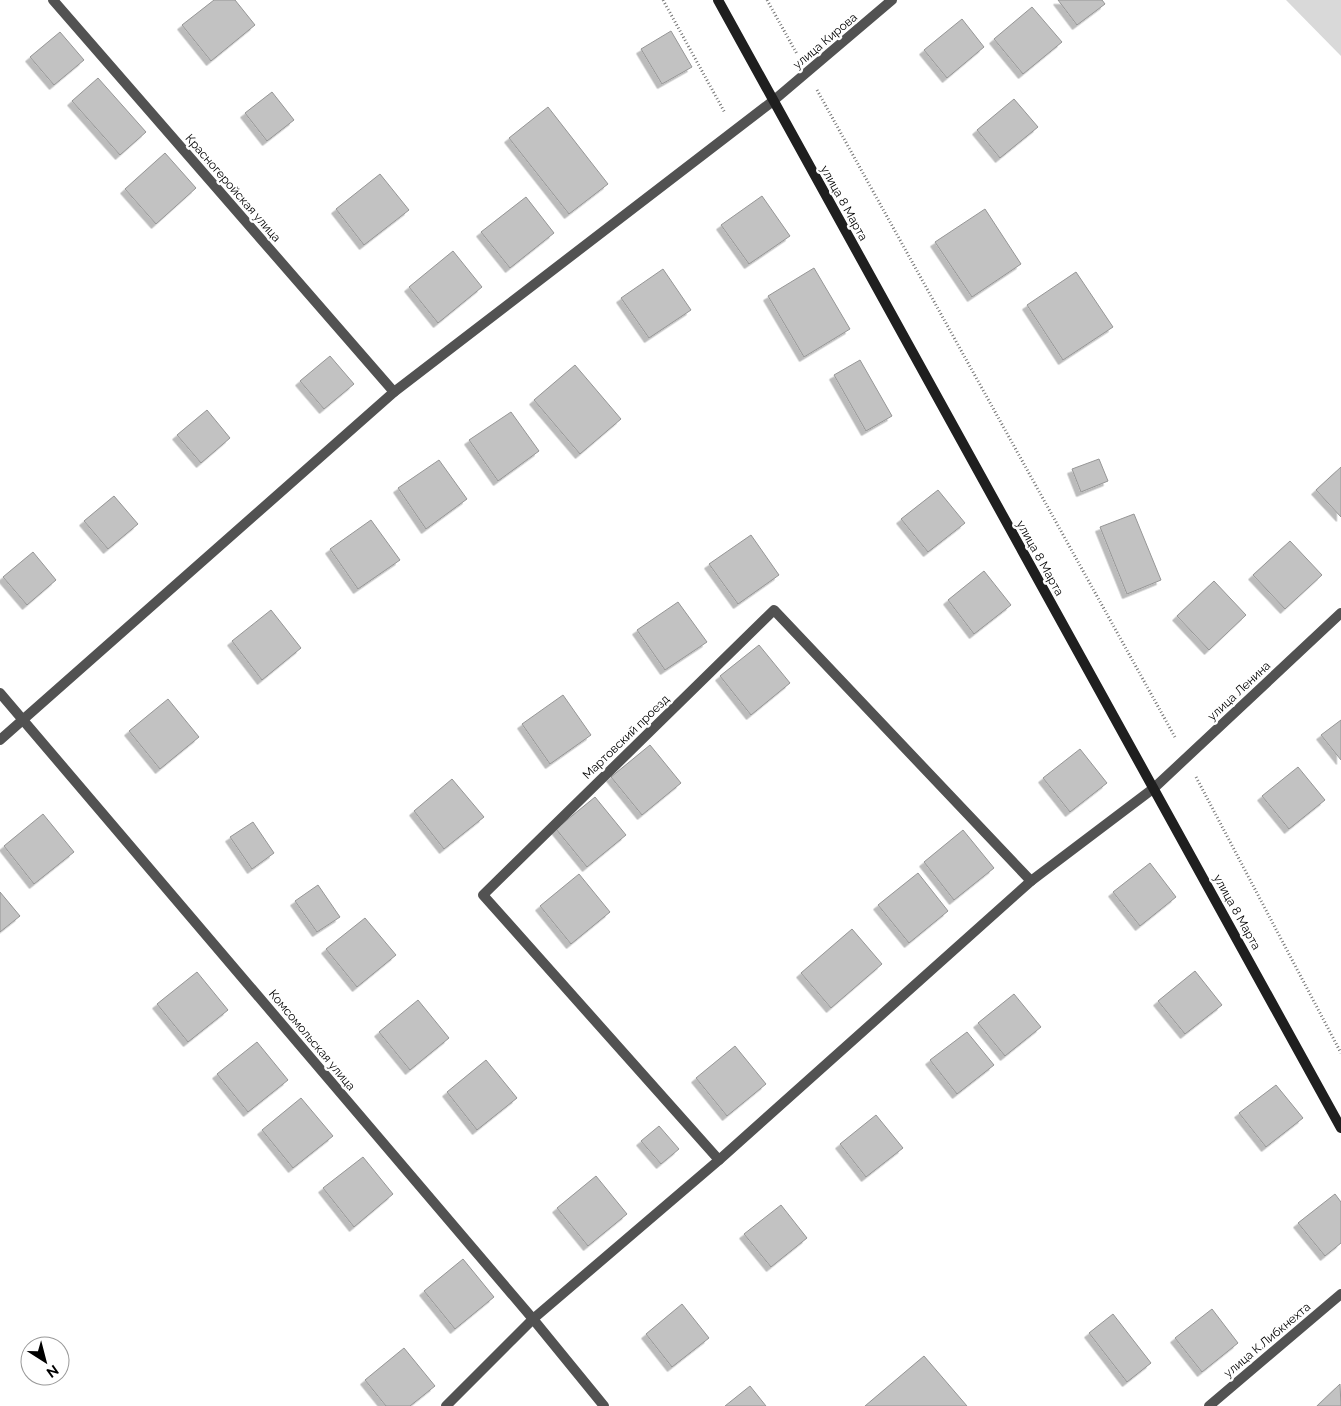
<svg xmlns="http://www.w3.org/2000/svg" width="1341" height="1406" font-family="Raleway,sans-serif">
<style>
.green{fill:#d9d9d9}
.building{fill:#c2c2c2;stroke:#969696;filter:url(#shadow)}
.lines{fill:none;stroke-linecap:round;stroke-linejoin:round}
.path{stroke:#747474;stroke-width:3;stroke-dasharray:1 2.5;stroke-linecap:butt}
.service{stroke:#525252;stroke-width:10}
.minor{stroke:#525252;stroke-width:10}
.secondary{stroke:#1f1f1f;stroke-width:10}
.labels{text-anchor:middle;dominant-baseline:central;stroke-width:5;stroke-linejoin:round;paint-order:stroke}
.street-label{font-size:12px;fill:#000;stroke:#fff}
</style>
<defs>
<filter id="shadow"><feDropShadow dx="-4.5" dy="4.5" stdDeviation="0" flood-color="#0004"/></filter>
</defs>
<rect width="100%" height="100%" fill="#fff"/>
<polygon class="green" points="1286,0 1341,0 1341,56"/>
<g class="building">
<polygon points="214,0 235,0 255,25 211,61 182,25"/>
<polygon points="1058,0 1102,0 1105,4 1077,25"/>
<polygon points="1032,7 1062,42 1023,74 994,39"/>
<polygon points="962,19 984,47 947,78 924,50"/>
<polygon points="671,31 692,67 662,84 641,49"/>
<polygon points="60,32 84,60 54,85 30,57"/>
<polygon points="98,78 146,132 120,155 72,101"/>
<polygon points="272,92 294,120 267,141 245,113"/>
<polygon points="1014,99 1038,127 1000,158 977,130"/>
<polygon points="548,107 608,184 569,214 509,138"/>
<polygon points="165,153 196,188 156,224 125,189"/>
<polygon points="380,174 409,210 364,245 336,209"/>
<polygon points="762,196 790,236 749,264 721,225"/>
<polygon points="526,197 554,233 510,268 481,232"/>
<polygon points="985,209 1021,264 972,297 935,242"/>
<polygon points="453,251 482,287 438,323 409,287"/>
<polygon points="814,268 850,329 804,357 768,296"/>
<polygon points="663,269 691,310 649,338 621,298"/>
<polygon points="1076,272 1113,327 1063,360 1027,305"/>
<polygon points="330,356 354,384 324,409 300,381"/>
<polygon points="860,360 892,416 866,431 834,375"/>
<polygon points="575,365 621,419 580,454 534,400"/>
<polygon points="207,410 230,438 201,463 177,435"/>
<polygon points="511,412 539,451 498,481 469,440"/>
<polygon points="1099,459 1108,481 1081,492 1072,469"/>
<polygon points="439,460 467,499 426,529 398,488"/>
<polygon points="1341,467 1341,517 1316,490"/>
<polygon points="938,490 965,523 928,552 901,519"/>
<polygon points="114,496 138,524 108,549 84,521"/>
<polygon points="1134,514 1161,580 1127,594 1100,527"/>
<polygon points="371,520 400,560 358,589 330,549"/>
<polygon points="751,535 779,575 738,604 709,564"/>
<polygon points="1290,541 1322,575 1285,609 1253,575"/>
<polygon points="33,552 56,580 27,605 3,577"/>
<polygon points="984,571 1011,605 974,634 948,600"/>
<polygon points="1214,581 1246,615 1209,650 1177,616"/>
<polygon points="678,602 707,642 665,670 637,630"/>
<polygon points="271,610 301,648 262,680 232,641"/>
<polygon points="759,645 790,683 751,715 720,676"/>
<polygon points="563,695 591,735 550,764 522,724"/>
<polygon points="168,699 199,737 160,769 129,731"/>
<polygon points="1341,720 1341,760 1321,735"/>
<polygon points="650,745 681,783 642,815 611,777"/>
<polygon points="1080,749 1107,783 1070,812 1043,778"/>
<polygon points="1298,767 1325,800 1289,829 1262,796"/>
<polygon points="452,779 484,817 444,849 414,811"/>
<polygon points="595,797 626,835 587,867 556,829"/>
<polygon points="43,814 74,852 34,884 4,846"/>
<polygon points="253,822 274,853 252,869 230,837"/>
<polygon points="963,830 994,868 954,900 924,862"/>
<polygon points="1150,863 1176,897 1140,926 1113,892"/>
<polygon points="918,873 948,911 909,943 878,905"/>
<polygon points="579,874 610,912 571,944 540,906"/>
<polygon points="318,885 340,917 317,932 295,901"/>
<polygon points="0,892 20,916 0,932"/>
<polygon points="365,918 396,955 357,987 326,949"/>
<polygon points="852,929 882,964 831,1008 801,973"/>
<polygon points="1195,971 1222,1005 1185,1034 1158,1001"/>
<polygon points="197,972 228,1010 188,1042 157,1004"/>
<polygon points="1014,994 1041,1027 1005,1056 978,1023"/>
<polygon points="418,1000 449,1038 410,1070 379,1032"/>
<polygon points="967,1032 994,1065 957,1094 930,1060"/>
<polygon points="257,1042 288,1080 248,1112 217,1074"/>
<polygon points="735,1046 766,1084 727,1116 696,1078"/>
<polygon points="486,1060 517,1098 477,1130 447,1092"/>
<polygon points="1276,1085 1303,1118 1266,1147 1239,1113"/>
<polygon points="301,1098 333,1136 293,1168 262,1130"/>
<polygon points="876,1115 903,1148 866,1177 840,1144"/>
<polygon points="659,1126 679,1149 661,1164 641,1141"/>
<polygon points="363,1157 393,1194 354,1227 323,1188"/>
<polygon points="596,1176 627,1214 588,1246 557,1208"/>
<polygon points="1335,1194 1341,1202 1341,1243 1325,1256 1298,1223"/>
<polygon points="781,1205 807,1238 771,1267 744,1234"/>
<polygon points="463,1259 494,1297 455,1329 424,1291"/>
<polygon points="682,1304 709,1338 672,1367 646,1334"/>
<polygon points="1212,1309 1238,1343 1202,1372 1175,1338"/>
<polygon points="1113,1314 1151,1363 1127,1382 1089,1333"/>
<polygon points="404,1348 435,1386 410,1406 386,1406 365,1380"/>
<polygon points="924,1356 967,1406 865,1406"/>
<polygon points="1340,1384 1341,1406 1317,1406"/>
<polygon points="750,1386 766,1406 725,1406"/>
</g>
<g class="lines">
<g class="path">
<polyline points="663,0 725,113"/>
<polyline points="767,0 797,54"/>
<polyline points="817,90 1176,739"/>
<polyline points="1196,777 1341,1053"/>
</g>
<polyline class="service" points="719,1160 483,895 774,610 1031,881"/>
<g class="minor">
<polyline points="53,0 394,392"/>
<polyline points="0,693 533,1319 604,1406"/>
<polyline points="0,740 394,392 773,101 892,0"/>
<polyline points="446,1406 533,1319 719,1160 1031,881 1154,788 1341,613"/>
<polyline points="1209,1406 1341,1294"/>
</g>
<polyline class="secondary" points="718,0 1341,1128"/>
</g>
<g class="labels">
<g class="street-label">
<text transform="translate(825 41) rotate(-40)">улица Кирова</text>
<text transform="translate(233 188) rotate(49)">Красногеройская улица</text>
<text transform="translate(844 203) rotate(61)">улица 8 Марта</text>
<text transform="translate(1040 558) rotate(61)">улица 8 Марта</text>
<text transform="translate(1239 691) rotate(-43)">улица Ленина</text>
<text transform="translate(626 737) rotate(-44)">Мартовский проезд</text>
<text transform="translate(1237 912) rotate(61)">улица 8 Марта</text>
<text transform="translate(312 1040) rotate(50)">Комсомольская улица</text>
<text transform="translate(1267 1340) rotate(-40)">улица К.Либкнехта</text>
</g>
</g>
<g transform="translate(45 1361) rotate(144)"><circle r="24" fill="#ffffff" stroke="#999999"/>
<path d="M0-4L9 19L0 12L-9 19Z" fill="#000000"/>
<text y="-8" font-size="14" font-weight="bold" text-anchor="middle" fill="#000000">N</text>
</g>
</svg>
